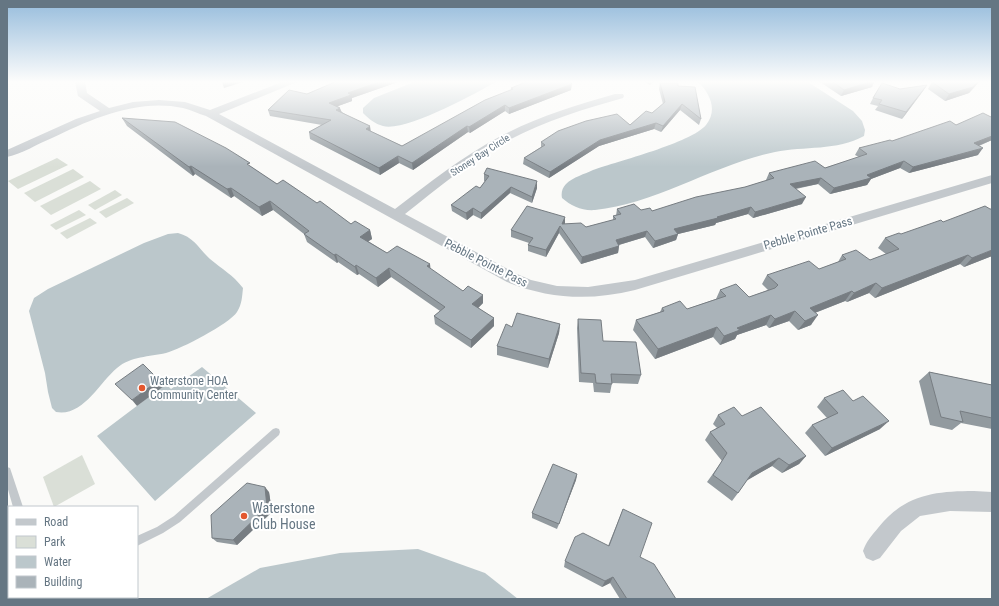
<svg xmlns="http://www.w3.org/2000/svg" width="999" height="606" font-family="'Roboto Condensed',sans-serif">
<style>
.green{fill:#dadfd7}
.water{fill:#bbc7cb}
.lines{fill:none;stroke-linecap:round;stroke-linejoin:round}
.lane{fill:#c3c8cc;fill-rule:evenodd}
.street{fill:#c3c8cc;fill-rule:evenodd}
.wall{fill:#929a9f}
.shaded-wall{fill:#777d82}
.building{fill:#aab3b9;stroke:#777d82}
.poi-dot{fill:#e4572e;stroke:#fff;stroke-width:1.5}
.labels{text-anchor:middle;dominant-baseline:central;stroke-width:4;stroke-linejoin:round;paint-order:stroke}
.far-street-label{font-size:10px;fill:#657683;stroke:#fff}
.street-label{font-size:12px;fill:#657683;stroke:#fff}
.poi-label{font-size:12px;fill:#657683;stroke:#fff;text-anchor:start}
.near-poi-label{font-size:14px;fill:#657683;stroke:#fff;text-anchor:start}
</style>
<rect width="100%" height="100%" fill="#fafaf8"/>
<g class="green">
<polygon points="57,158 68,165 18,189 8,181"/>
<polygon points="73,169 84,177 35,202 24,193"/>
<polygon points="90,181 101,189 51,215 40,206"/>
<polygon points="115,190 122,195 95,210 88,205"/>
<polygon points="127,198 134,203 106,218 99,212"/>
<polygon points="79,210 86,215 56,230 50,225"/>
<polygon points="90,218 97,223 67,239 60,233"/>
<polygon points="82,455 95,484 54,507 43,477"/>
</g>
<g class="water">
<path d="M414 82H496C474 94 406 132 383 126 375 124 369 119 363 113V108L374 98Z"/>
<path d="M698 82H808L853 111 862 121 865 130 864 136C837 151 804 146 775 152 715 164 656 204 595 210 582 211 571 206 562 198 561 193 562 188 566 184 573 177 585 174 593 170 618 161 691 143 706 125 718 110 710 93 698 82Z"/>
<path d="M178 233C194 237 199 249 210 259 223 270 232 274 243 288 242 297 242 304 237 312 229 324 181 349 166 353 149 357 131 356 117 368 99 383 83 417 56 412L52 408 48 392 45 373 29 311 34 298 48 289 144 243 168 234Z"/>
<polygon points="202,367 256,413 155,501 97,436 166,384 171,389"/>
<polygon points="418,549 485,573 518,599 206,599 260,568 340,553"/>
</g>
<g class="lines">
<g class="lane">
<polygon points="276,428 279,429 280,432 279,435 180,522 163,533 137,546 137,536 157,527 174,516 273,429"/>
<polygon points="7,467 10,468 23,507 13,507 7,486"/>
</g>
<g class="street">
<path d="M75 82H85L87 93 109 108 133 102 159 100 185 102 210 110 282 82H297L219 114 395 209C429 183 463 156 501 136 537 117 576 105 615 94H623L624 96 623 98C584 109 545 121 509 140 471 160 438 188 405 214L517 274 531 280 557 286 588 287 635 280 992 175V183L635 290C590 301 550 299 507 282L206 116C199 114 191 110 183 108 138 98 91 119 52 138 37 144 22 154 7 157V150L76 119 100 111 78 96Z"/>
<path d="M974 491 992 492V512L950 511 920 516 901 531 880 558 873 561 866 558 863 551C866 542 872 535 878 528 904 495 934 491 974 491Z"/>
</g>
</g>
<g class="wall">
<polygon points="331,82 398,82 352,98 352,101 338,106 342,112 370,131 402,146 511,90 511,88 571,90 509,114 505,111 470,133 468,132 413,170 399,163 380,175 310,139 309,132 322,125 270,116 268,110 331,84"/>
<polygon points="645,82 653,82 650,85"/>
<polygon points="820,82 874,82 872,87 841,96"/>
<polygon points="932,82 979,82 969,93 945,101 928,89"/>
<polygon points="660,83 678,86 701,119 699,125 680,110 661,132 654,129 599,146 549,178 523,164 524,158 541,147 541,142 630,125 652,113 663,104 659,89"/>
<polygon points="927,85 923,91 902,119 875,110 878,106 870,104 873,98 900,89"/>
<polygon points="992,116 992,140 979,146 978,155 909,173 900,168 871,179 867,185 830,194 818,184 796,189 802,204 753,218 748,214 716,223 715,225 678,234 676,240 653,248 645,237 619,245 619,246 618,253 581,264 559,233 546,257 528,251 528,245 529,243 511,237 511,230 565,217 565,224 586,227 613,220 613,216 616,216 617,209 652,211 745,187 766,181 766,180 769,173 825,168 859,157 855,155 859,148 892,141"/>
<polygon points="122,118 251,167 277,184 317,203 351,224 370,230 372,239 368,241 387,253 430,264 430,269 463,291 483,295 483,303 478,308 494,318 494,326 471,348 435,324 434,316 440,311 391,277 378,287 359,274 357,275 338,262 337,263 307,242 304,234 273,210 262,216 234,196 231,198 195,174 193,176 127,126"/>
<polygon points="484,174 537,188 532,203 510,193 481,219 473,215 467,220 452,211 451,205 480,188 485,181 484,181"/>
<polygon points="901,234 992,256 964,267 960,264 875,298 869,293 847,302 845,301 815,313 811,325 798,330 789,321 769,328 766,325 737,335 735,339 720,345 713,337 655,359 633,330 636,320 660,312 662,308 687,309 716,299 720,290 749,297 768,290 762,284 767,275 819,269 838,262 842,255 870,260 886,254 878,248 885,238"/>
<polygon points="578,319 641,375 638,384 612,383 610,393 594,392 593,383 579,382 577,328"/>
<polygon points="560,324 559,333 548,368 497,355 497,346 512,327"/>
<polygon points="929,372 992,385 992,429 961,423 952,430 930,425 919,381"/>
<polygon points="824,398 853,401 880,429 825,456 805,433 812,425 827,418 817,407"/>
<polygon points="718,415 742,416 806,456 799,464 782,473 772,466 747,480 738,493 732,501 707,482 722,461 705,440 710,432 717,428 713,424"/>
<polygon points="577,474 576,480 557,529 532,518 532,513"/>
<polygon points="269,492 272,512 237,545 217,542 212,538"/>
<polygon points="623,509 640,557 676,599 620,599 610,583 602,587 564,567 565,561 608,546"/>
</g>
<g class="shaded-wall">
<polygon points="222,82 243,82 224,88"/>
<polygon points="379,82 398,82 352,98 352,101 330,109 329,103 348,93"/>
<polygon points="870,82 874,82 872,87 841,96 844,90"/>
<polygon points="977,82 979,82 969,93 945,101 949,94"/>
<polygon points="572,84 571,90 509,114 509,108"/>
<polygon points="927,85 923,91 902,119 906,112"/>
<polygon points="682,104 680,110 661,132 663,126"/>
<polygon points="505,105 505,111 470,133 469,127"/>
<polygon points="340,108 342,114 336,110"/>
<polygon points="656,123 654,129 599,146 549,178 550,172 600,140"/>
<polygon points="370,126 371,133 366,129"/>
<polygon points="467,126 468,132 413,170 412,163"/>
<polygon points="992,136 992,140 970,149 974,143"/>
<polygon points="983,148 978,155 909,173 913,167"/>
<polygon points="398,156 399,163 380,175 379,168"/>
<polygon points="904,161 900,168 871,179 867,185 830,194 834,188"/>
<polygon points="191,166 195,174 193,176 189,167"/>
<polygon points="821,178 818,184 787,190 790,184"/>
<polygon points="537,181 537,188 532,203 532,197"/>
<polygon points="511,187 510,193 481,219 481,213"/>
<polygon points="231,188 234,196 231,198 227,189"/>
<polygon points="806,197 802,204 753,218 755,212"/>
<polygon points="270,201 273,210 262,216 259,207"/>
<polygon points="751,207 748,214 716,223 715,225 678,234 676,240 653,248 655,241 674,229"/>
<polygon points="473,208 473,215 467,220 466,213"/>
<polygon points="565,217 565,224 562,224"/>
<polygon points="560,226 559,233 546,257 546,250"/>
<polygon points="370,230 372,239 363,245 360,237"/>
<polygon points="647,231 645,237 615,246 616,240"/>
<polygon points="619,246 618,253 581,264 582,257"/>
<polygon points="992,250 992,256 964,267 972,258"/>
<polygon points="336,254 338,262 337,263 334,255"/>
<polygon points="968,255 960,264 875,298 882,288"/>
<polygon points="430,264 431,273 427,266"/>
<polygon points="356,265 359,274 357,275 355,267"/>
<polygon points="389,268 391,277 378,287 376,278"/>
<polygon points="876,283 869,293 847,302 854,293"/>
<polygon points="852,291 845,301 804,317 810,308"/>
<polygon points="483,295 483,303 473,313 472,304"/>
<polygon points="795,311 789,321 769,328 775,319"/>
<polygon points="771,315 766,325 737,335 735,339 720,345 724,336 737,328"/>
<polygon points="818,315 811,325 798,330 805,321"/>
<polygon points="494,318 494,326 471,348 471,340"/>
<polygon points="560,324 559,333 548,368 549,359"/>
<polygon points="717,327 713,337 655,359 658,349"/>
<polygon points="159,380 164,386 137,406 132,400"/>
<polygon points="889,421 880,429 825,456 832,448"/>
<polygon points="806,456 799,464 782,473 789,465"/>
<polygon points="779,458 772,466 746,481 752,473"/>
<polygon points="577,474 576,480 557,529 559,524"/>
<polygon points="265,487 269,492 272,512 237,545 233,540"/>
<polygon points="613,577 610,583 602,587 605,581"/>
</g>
<g class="building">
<polygon points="379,82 348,93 351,95 329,103 340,108 336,110 370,126 366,129 402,146 485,100 513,89 511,88 526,82 570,82 572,84 509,108 505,105 469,127 467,126 412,163 398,156 379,168 309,132 331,120 268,110 289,90 307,94 335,82"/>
<polygon points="833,82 870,82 844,90"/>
<polygon points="932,82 977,82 973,87 949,94"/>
<polygon points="660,83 678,83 678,86 695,87 701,119 682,104 663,126 656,123 600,140 550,172 524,158 545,145 541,142 558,131 586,121 617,114 630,125 646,111 652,113 665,102"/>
<polygon points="882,83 900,89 927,85 906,112 879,104 882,100 873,98"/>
<polygon points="983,113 991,117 992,116 992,136 974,143 983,148 913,167 904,161 867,175 871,178 834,188 821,178 790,184 806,197 755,212 751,207 717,217 718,218 674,229 678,234 655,241 647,231 616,240 619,246 582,257 560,226 546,250 528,245 533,238 511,230 527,206 565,217 562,224 581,223 586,227 616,219 613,216 621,214 617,209 634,204 641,210 650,208 652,211 696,197 745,187 774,178 769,173 815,161 825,168 867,154 859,148 890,140 892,141 950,121 956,125"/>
<polygon points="122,118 175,122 226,148 250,163 247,164 277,184 283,180 317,203 320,201 351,224 355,221 370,230 360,237 387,253 397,246 430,264 427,266 463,291 468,286 483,295 472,304 494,318 471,340 434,316 445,307 389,268 376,278 356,265 355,267 336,254 334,255 304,234 309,231 270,201 259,207 231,188 227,189 191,166 189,167"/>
<polygon points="487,168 537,181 532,197 511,187 481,213 473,208 466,213 451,205 476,186 480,188 489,176 484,174"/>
<polygon points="985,206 990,209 992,209 992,250 972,258 968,255 882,288 876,283 854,293 852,291 810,308 818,315 805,321 795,311 775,319 771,315 737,328 740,330 724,336 717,327 658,349 636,320 664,311 662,308 680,301 687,309 726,296 720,290 736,284 749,297 775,288 778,285 767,275 809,261 819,269 846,259 842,255 856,250 870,260 899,249 885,238 899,233 901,234 941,220 943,222"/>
<polygon points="517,313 560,324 549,359 497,346 506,324 512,327"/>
<polygon points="578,319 601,320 603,341 636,342 641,375 611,374 612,384 596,383 595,374 581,373"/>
<polygon points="143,364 159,380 132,400 115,384"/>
<polygon points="929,372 992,385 992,418 960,411 963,422 941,417"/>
<polygon points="843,390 853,401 863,396 889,421 832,448 812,425 838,413 824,398"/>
<polygon points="734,407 742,416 761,407 806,456 789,465 779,458 752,473 738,493 713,475 727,453 710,432 725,424 718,415"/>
<polygon points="553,464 577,474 559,524 532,513"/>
<polygon points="247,483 265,487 267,507 233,540 212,538 211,515"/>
<polygon points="623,509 652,523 640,557 654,564 676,599 627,599 613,577 605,581 565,561 575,537 583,533 609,546"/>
</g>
<linearGradient id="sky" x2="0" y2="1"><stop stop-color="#96bcdc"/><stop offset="0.49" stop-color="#fdfdfc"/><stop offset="1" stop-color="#fdfdfc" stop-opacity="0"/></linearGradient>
<rect width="999" height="167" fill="url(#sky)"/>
<g class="poi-dot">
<circle cx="142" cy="388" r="4"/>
<circle cx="244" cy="516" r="4"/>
</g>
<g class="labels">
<g class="far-street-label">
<text transform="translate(480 155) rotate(-33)">Stoney Bay Circle</text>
</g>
<g class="street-label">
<text transform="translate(808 233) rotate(-16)">Pebble Pointe Pass</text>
<text transform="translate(486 263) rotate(27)">Pebble Pointe Pass</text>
</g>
<g class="poi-label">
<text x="150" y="381">Waterstone HOA<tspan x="150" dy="14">Community Center</tspan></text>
</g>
<g class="near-poi-label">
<text x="252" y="508">Waterstone<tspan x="252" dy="16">Club House</tspan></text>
</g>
</g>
<rect width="999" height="606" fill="none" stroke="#657683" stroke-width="16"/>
<rect x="8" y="506" width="130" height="92" fill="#ffffff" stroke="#c1c8cd"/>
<rect x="16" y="519" width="20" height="6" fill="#c3c8cc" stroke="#c1c8cd"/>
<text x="44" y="526" font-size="12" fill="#657683">Road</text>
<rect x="16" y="536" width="20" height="12" fill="#dadfd7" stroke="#c1c8cd"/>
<text x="44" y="546" font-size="12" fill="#657683">Park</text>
<rect x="16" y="556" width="20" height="12" fill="#bbc7cb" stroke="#c1c8cd"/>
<text x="44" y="566" font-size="12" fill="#657683">Water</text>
<rect x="16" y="576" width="20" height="12" fill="#aab3b9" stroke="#c1c8cd"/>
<text x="44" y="586" font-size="12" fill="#657683">Building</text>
</svg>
